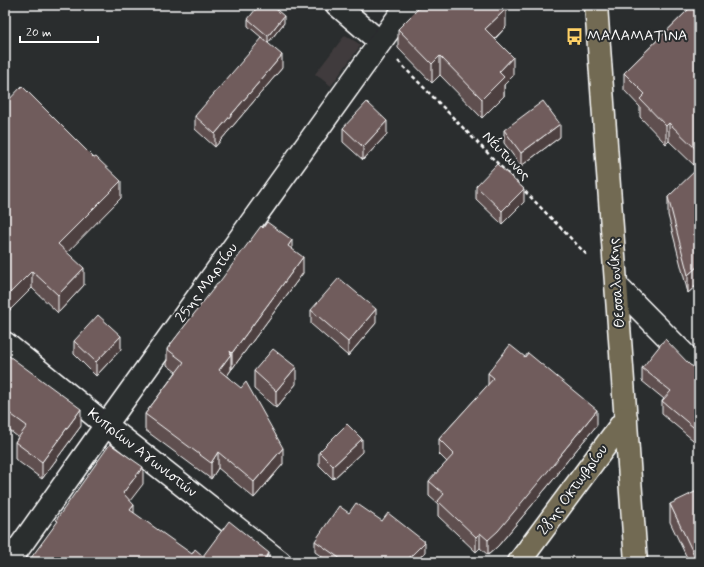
<svg xmlns="http://www.w3.org/2000/svg" width="704" height="567" font-family="Mynerve,sans-serif">
<style>
.built{fill:#3f3b3c}
.lines{fill:none;stroke-linecap:round;stroke-linejoin:round}
.minor-casing{stroke:#fff;stroke-width:25}
.major-casing{stroke:#fff;stroke-width:25}
.path{stroke:#fff;stroke-width:2.5;stroke-dasharray:4 3;stroke-linecap:butt}
.minor{stroke:#2a2d2e;stroke-width:22}
.major{stroke:#726b52;stroke-width:22}
.wall{fill:#5f4f4f;stroke:#fff}
.shaded-wall{fill:#4e4040;stroke:#fff}
.building{fill:#6f5c5c;stroke:#fff}
.labels{text-anchor:middle;dominant-baseline:central;stroke-width:4;stroke-linejoin:round;paint-order:stroke}
.poi-label{font-size:15px;fill:#fff;stroke:#2a2d2e;text-anchor:start}
.street-label{font-size:15px;fill:#fff;stroke:#2a2d2e}
</style>
<rect width="100%" height="100%" fill="#2a2d2e"/>
<filter id="ink" filterUnits="userSpaceOnUse"><feTurbulence type="fractalNoise" baseFrequency=".025" numOctaves="2"/><feDisplacementMap in="SourceGraphic" scale="8" xChannelSelector="R" yChannelSelector="G"/><feConvolveMatrix kernelMatrix="1 2 1 2 8 2 1 2 1" color-interpolation-filters="sRGB"/></filter>
<g filter="url(#ink)">
<polygon class="built" points="345,35 361,45 331,86 315,74"/>
<g class="lines">
<defs>
<g id="minor">
<polyline points="337,5 380,42"/>
<polyline points="617,286 699,369"/>
<polyline points="5,343 106,425 280,562"/>
<polyline points="9,562 106,425 407,5"/>
</g>
<g id="major">
<polyline points="596,5 636,562"/>
<polyline points="519,562 626,418"/>
</g>
</defs>
<use href="#minor" class="minor-casing"/>
<use href="#major" class="major-casing"/>
<polyline class="path" points="398,61 588,256"/>
<use href="#minor" class="minor"/>
<use href="#major" class="major"/>
</g>
<g class="wall">
<polygon points="684,5 699,5 699,283 688,293 668,215 668,197 698,169 669,141 666,144 640,117 640,107 624,90 624,73 688,10 684,6"/>
<polygon points="248,19 284,23 268,43 248,26"/>
<polygon points="506,27 495,39 513,76 504,85 504,96 482,118 440,75 432,83 398,48 398,29"/>
<polygon points="282,68 215,147 195,129 195,116"/>
<polygon points="343,128 387,134 363,160 343,142"/>
<polygon points="504,130 560,137 521,166 504,143"/>
<polygon points="94,158 121,198 67,252 84,285 58,313 32,288 5,315"/>
<polygon points="476,186 524,202 502,224 476,199"/>
<polygon points="292,249 303,273 232,369 231,369 231,370 227,376 283,464 254,498 218,468 211,479 145,430 145,414 176,372 167,365 167,349 218,284"/>
<polygon points="311,310 376,323 348,356 311,324"/>
<polygon points="74,341 121,349 96,376 74,354"/>
<polygon points="5,353 81,426 42,479 15,459 15,442 18,437 5,427"/>
<polygon points="642,368 699,368 699,445 662,414 662,401 664,399 642,381"/>
<polygon points="254,371 296,384 276,408 254,389"/>
<polygon points="488,373 597,425 558,472 558,474 498,546 488,555 480,548 476,552 438,516 438,504 429,496 429,481 447,462 439,454 439,439 488,385"/>
<polygon points="319,452 362,452 333,479 319,465"/>
<polygon points="670,504 699,562 689,562 670,522"/>
<polygon points="349,513 425,552 416,562 329,562 315,552 315,541"/>
</g>
<g class="shaded-wall">
<polygon points="506,9 506,27 485,48 485,29"/>
<polygon points="284,16 284,23 268,43 268,36"/>
<polygon points="282,55 282,68 215,147 215,134"/>
<polygon points="440,56 440,75 432,83 432,64"/>
<polygon points="513,57 513,76 504,85 504,96 482,118 482,99 499,72"/>
<polygon points="387,121 387,134 363,160 363,147"/>
<polygon points="669,123 669,141 666,144 666,126"/>
<polygon points="560,124 560,137 521,166 521,153"/>
<polygon points="121,181 121,198 58,262 58,244"/>
<polygon points="524,189 524,202 502,224 502,211"/>
<polygon points="292,240 292,257 288,246"/>
<polygon points="303,257 303,273 232,369 232,353"/>
<polygon points="699,265 699,283 688,293 688,275"/>
<polygon points="84,268 84,285 58,313 58,295"/>
<polygon points="32,271 32,288 5,315 5,298"/>
<polygon points="376,309 376,323 348,356 348,342"/>
<polygon points="121,336 121,349 96,376 96,362"/>
<polygon points="231,354 231,370 219,387 219,370"/>
<polygon points="296,367 296,384 276,408 276,391"/>
<polygon points="81,409 81,426 42,479 42,462"/>
<polygon points="597,410 597,425 558,472 558,474 498,546 488,555 488,540 557,459"/>
<polygon points="362,439 362,452 333,479 333,466"/>
<polygon points="283,448 283,464 254,498 254,482"/>
<polygon points="218,452 218,468 211,479 211,463"/>
<polygon points="143,467 143,484 123,510 123,493"/>
<polygon points="134,505 134,521 130,510"/>
<polygon points="480,533 480,548 476,552 476,537"/>
<polygon points="425,542 425,552 416,562 405,562"/>
<polygon points="269,553 269,562 265,559"/>
</g>
<g class="building">
<polygon points="259,5 271,5 284,16 268,36 248,19"/>
<polygon points="422,5 502,5 506,9 485,29 513,57 499,72 504,77 482,99 440,56 432,64 398,29"/>
<polygon points="693,5 699,5 699,95 697,97 699,99 699,152 669,123 666,126 640,99 645,94 624,73"/>
<polygon points="262,38 282,55 215,134 195,116"/>
<polygon points="22,86 94,158 96,157 121,181 58,244 84,268 58,295 32,271 5,298 5,104"/>
<polygon points="543,101 560,124 521,153 504,130"/>
<polygon points="367,102 387,121 363,147 343,128"/>
<polygon points="497,164 524,189 502,211 476,186"/>
<polygon points="699,167 699,265 688,275 668,197"/>
<polygon points="267,222 292,240 288,246 303,257 232,353 230,351 231,354 219,370 241,388 246,382 283,448 254,482 218,452 211,463 145,414 184,362 167,349 217,284 218,284 261,226 263,228"/>
<polygon points="339,278 376,309 348,342 311,310"/>
<polygon points="98,315 121,336 96,362 74,341"/>
<polygon points="665,339 690,365 696,368 699,368 699,432 662,401 671,391 642,368"/>
<polygon points="510,345 525,357 528,353 597,410 557,459 558,459 498,531 488,540 480,533 476,537 438,501 444,494 429,481 454,454 439,439 494,378 488,373"/>
<polygon points="273,349 296,367 276,391 254,371"/>
<polygon points="5,353 81,409 42,462 15,442 27,426 5,410"/>
<polygon points="347,424 362,439 333,466 319,452"/>
<polygon points="110,444 143,467 123,493 134,505 130,510 192,554 195,549 203,556 229,521 269,553 265,559 270,562 28,562 58,521 56,520"/>
<polygon points="699,490 699,560 697,561 670,504"/>
<polygon points="356,503 382,521 388,513 425,542 405,562 345,562 315,541 339,506 349,513"/>
</g>
</g>
<defs>
<symbol id="bus-bare" viewBox="-9 -9 18 18"><path d="M-5-6H5V4H4V6H2V4H-2V6H-4V4H-5ZM-3.5-4V0h7V-4ZM-3.5 1.2v1.5H-2V1.2ZM2 1.2v1.5H3.5V1.2Z" fill="#ffd166" stroke="#2a2d2e" stroke-width="2.5" paint-order="stroke"/></symbol>
</defs>
<g fill-rule="evenodd">
<use href="#bus-bare" x="562" y="24" width="25" height="25"/>
</g>
<g class="labels">
<g class="poi-label">
<text x="587" y="36">ΜΑΛΑΜΑΤΙΝΑ</text>
</g>
<g class="street-label">
<text transform="translate(506 156) rotate(46)">Νέυτωνος</text>
<text transform="translate(207 283) rotate(-54)">25ης Μαρτίου</text>
<text transform="translate(617 283) rotate(-94)">Θεσσαλονίκης</text>
<text transform="translate(142 453) rotate(38)">Κυπρίων Αγωνιστών</text>
<text transform="translate(573 490) rotate(-54)">28ης Οκτωβρίου</text>
</g>
</g>
<rect width="704" height="567" fill="none" stroke="#2a2d2e" stroke-width="20"/>
<rect x="10" y="10" width="684" height="547" fill="none" stroke="#fff" stroke-width="1.5" filter="url(#ink)"/>
<path d="M20 36v6h78v-6" fill="none" stroke="#ffffff" stroke-width="2"/>
<text x="26" y="36" font-size="12" fill="#ffffff" stroke="#2a2d2e" stroke-width="3" paint-order="stroke">20 m</text>
</svg>
